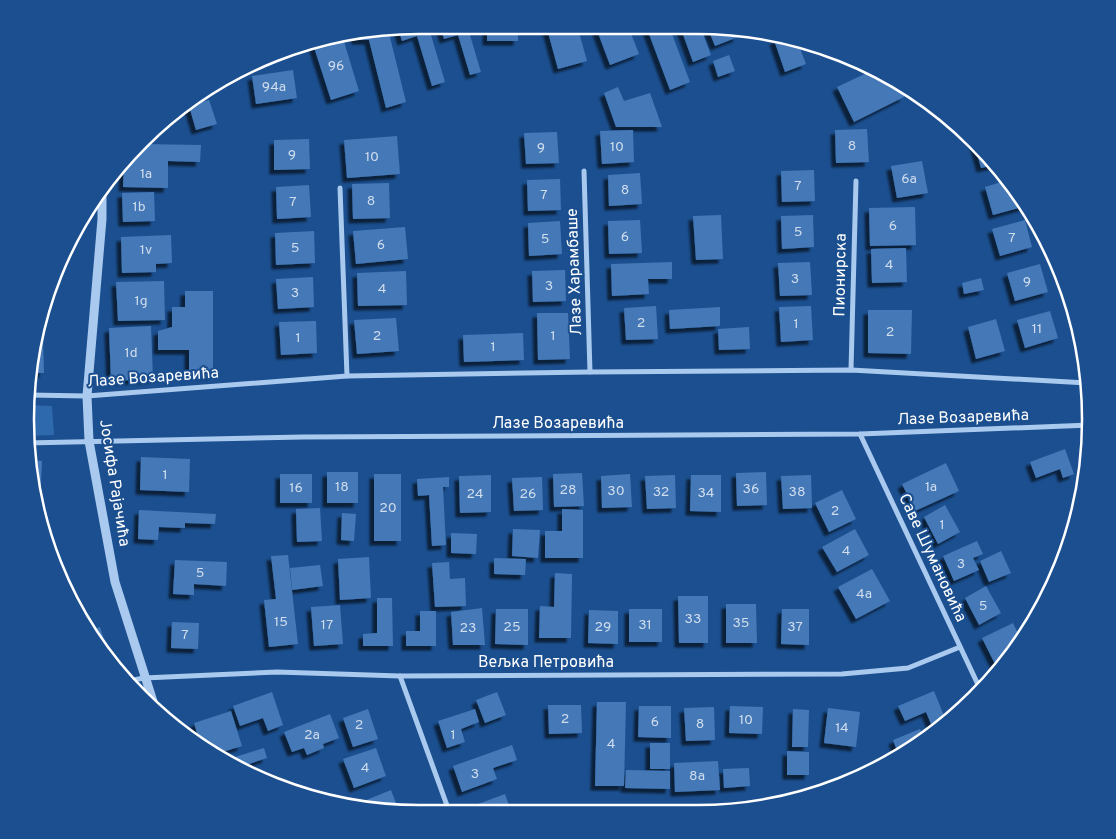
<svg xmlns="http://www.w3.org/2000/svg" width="1116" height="839" font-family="Overpass,sans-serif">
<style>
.green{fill:#2e69ad}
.building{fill:#4478b7;filter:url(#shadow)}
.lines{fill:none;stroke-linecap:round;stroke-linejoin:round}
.minor{stroke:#a9c9ee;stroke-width:5}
.tertiary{stroke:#a9c9ee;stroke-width:9}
.labels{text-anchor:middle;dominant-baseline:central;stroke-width:4;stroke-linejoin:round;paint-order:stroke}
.number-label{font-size:14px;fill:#d0dded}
.street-label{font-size:16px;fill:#fff;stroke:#1b4f8f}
.rim{fill:none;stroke:#fff;stroke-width:2.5}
</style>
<defs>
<filter id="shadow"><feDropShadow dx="-4.5" dy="4.5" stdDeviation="1" flood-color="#0009"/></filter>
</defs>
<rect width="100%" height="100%" fill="#1b4f8f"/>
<polygon class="green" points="28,405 52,406 54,435 26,436"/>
<g class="building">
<polygon points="420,25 428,25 445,82 432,86 417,36 402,41 398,28"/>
<polygon points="440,25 467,25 481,72 470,75 458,35 444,39"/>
<rect x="487" y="25" width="31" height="16"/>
<polygon points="546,25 577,25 587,61 558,69"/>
<polygon points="595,25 628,26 639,54 610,65"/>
<polygon points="646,26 669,26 690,82 670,90"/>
<polygon points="680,26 700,26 711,55 693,62"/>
<polygon points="707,26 735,28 738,37 715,46"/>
<polygon points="388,29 406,102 386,108 369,40 356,40 355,34"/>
<polygon points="342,35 359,91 331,100 312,41"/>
<polygon points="785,36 796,38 806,64 785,72 774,40"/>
<polygon points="729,55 735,71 718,77 713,61"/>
<polygon points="293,70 297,98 256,104 252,76"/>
<polygon points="871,71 898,83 904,97 854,122 837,87"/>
<polygon points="618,87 624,101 650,93 662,127 616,127 604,93"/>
<polygon points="209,100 217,124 196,130 189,106"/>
<polygon points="867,129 869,162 836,163 835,130"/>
<polygon points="633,130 634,162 602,164 600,131"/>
<polygon points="557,132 559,163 526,164 524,133"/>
<polygon points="397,136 400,174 347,178 344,140"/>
<polygon points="309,139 310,169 274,170 274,140"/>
<polygon points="973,139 976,141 995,165 981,168"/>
<polygon points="141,144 201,145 200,162 168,161 168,188 123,187 124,159"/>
<polygon points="922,161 928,193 897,198 891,166"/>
<polygon points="814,170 815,201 782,202 781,171"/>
<polygon points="640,173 642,204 609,206 608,175"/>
<polygon points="560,179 561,210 528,211 527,180"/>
<polygon points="1008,180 1024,199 1026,206 993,215 985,187"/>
<polygon points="389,183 390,218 353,219 352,184"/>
<polygon points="309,185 311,217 277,219 276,187"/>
<polygon points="154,192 155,221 123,222 122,193"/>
<polygon points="915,207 916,245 870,246 869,208"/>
<polygon points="721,215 723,259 696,260 693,216"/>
<polygon points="813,215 814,247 782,249 781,216"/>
<polygon points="640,220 642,253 609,254 608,221"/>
<polygon points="1025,220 1032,247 1000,256 992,229"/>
<polygon points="560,221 562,254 529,256 528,223"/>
<polygon points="405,227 408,259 356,264 353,231"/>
<polygon points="314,231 315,263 276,265 275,233"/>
<polygon points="171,235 172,263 156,264 156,272 122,273 121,237"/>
<polygon points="906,248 907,282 872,283 871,249"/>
<polygon points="672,262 672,279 648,279 649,294 612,296 611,264"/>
<polygon points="810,262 812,295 780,296 778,263"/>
<polygon points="1040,264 1048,292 1015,301 1007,273"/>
<polygon points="565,270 566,301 533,302 532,271"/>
<polygon points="406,271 407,305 358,306 357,273"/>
<polygon points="313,277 314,307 278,309 276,279"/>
<polygon points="981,278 984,290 964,294 962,283"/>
<polygon points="164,281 165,320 118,321 116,282"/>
<polygon points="185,291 213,291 213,375 189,375 189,350 158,350 158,331 172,327 172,307 185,307"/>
<polygon points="656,306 658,339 626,340 624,308"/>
<polygon points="811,306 813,340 781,342 779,307"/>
<polygon points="720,307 720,326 670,329 669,310"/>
<polygon points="868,310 912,310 911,354 868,353"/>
<polygon points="1050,311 1058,338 1025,348 1017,320"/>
<polygon points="537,313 568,313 570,359 538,360"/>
<polygon points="396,318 399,351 357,354 354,320"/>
<polygon points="996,319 1005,351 976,359 968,327"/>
<polygon points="316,321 317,353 281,355 279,322"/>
<polygon points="151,326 153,379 111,381 109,328"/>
<polygon points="749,327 750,349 719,350 718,329"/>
<polygon points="523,333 524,360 464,362 463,335"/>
<polygon points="34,337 43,337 44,373 31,373"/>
<polygon points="1065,449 1074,474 1063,478 1060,469 1036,478 1030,462"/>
<polygon points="141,457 190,459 189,492 140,490"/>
<polygon points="29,460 42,461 40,502 37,502"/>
<polygon points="946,463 959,491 915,511 902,484"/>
<rect x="327" y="472" width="31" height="31"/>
<polygon points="766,472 767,505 737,506 736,473"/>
<polygon points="582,473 584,506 554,507 553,474"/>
<rect x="280" y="474" width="32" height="29"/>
<rect x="374" y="474" width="27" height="67"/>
<polygon points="630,474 632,507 602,508 601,476"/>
<polygon points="491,475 491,512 460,513 459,476"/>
<polygon points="675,475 676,508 647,509 645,476"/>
<polygon points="691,475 721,475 721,512 690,511"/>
<polygon points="811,475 812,508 783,509 781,476"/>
<polygon points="449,477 449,487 443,487 446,545 432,546 429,495 418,496 417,479"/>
<polygon points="542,477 543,510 514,511 512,478"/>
<polygon points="842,490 856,519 829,532 815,503"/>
<polygon points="945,505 960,532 938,544 924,517"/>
<polygon points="320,508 322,541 297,542 296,509"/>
<polygon points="562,509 583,510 583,558 545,558 545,531 562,531"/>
<polygon points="139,510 216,514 215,524 185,523 185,528 159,527 158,540 138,539"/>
<polygon points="342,513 356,514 354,541 341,540"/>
<polygon points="513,529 540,530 538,558 512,556"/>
<polygon points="855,529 869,555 837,572 822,547"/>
<polygon points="451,533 477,534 476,554 451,553"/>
<polygon points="977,541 983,554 973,558 979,570 954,581 943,556"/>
<polygon points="1001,551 1011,573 989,582 980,561"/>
<polygon points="288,555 298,644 269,647 264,600 276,599 271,556"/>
<polygon points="369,557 371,598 340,600 338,559"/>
<polygon points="494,558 526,559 525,575 494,574"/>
<polygon points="175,560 227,562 226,586 194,584 194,595 173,594"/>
<polygon points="449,562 450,579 465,578 466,606 435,607 432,563"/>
<polygon points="320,565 323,586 292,590 290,568"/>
<polygon points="872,569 890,601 856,619 838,587"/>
<polygon points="555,573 572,574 571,638 539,638 540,606 554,607"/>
<polygon points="986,586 1001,613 979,625 965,598"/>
<polygon points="678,596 708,596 708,643 679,643"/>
<polygon points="377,598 392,598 393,646 363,646 363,634 377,633"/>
<polygon points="726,604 756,604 757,643 726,643"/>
<polygon points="340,605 343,644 314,646 311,607"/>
<polygon points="482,608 485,645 453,645 451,612"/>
<polygon points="496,609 528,609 528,645 495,644"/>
<rect x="629" y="609" width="33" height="33"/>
<polygon points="782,609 809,609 809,645 781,644"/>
<polygon points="589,610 618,611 618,644 588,643"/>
<polygon points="420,611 436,611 436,646 406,646 406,631 420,631"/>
<polygon points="172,622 199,623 198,649 171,648"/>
<polygon points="1013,623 1022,642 1009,657 995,664 982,638"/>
<polygon points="100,627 106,646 99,648 92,639 88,631"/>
<polygon points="934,691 945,718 931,724 926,712 905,721 898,706"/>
<polygon points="272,692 283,725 268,731 263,718 240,726 233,706"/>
<polygon points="497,692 506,715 485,723 476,700"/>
<polygon points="597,702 626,702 624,786 595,786"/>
<polygon points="548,705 581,705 582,733 549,734"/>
<polygon points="639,706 671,706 671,738 638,737"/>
<polygon points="730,706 763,707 762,734 729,733"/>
<polygon points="714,707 715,740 686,741 684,708"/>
<polygon points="828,708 860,712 856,747 824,743"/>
<polygon points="368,709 378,739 353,747 343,718"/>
<polygon points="475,709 479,722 461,729 465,742 447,748 438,721"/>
<polygon points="793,709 809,710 808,747 792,747"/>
<polygon points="231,711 242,746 213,755 201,746 194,723"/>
<polygon points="330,714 339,738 323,744 324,748 307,755 304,748 292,752 284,732"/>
<polygon points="920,729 925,740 916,747 899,756 893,740"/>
<rect x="650" y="743" width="20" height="26"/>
<polygon points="512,745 517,760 493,768 497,779 462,792 453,766"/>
<polygon points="264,748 267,758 237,768 222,761"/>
<polygon points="376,748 386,776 354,788 343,759"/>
<polygon points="787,751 809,752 809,775 787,775"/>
<polygon points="718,761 720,790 675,792 674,763"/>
<polygon points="749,768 750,786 724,788 723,769"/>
<polygon points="626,770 670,771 670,789 625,788"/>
<polygon points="391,790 399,811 368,811 355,808 354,805"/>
<polygon points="505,794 511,811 471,811 470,807"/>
</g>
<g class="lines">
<g class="minor">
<polyline points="584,171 590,372"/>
<polyline points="340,188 347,376"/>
<polyline points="851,370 856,181"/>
<polyline points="29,395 87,396 347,376 590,372 851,370 1087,383"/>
<polyline points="860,434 981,691"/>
<polyline points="26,443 303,437 860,434 1090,425"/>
<polyline points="400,676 449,811"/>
<polyline points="128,681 144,678 277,672 400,676 842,674 908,668 960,647"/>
</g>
<polyline class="tertiary" points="102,191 102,219 87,396 89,441 115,582 157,714"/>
</g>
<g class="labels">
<g class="number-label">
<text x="336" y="66">96</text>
<text x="274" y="87">94a</text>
<text x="852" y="146">8</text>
<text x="617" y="147">10</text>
<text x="541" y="148">9</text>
<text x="292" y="155">9</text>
<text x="372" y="157">10</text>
<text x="146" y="174">1a</text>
<text x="909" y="179">6a</text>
<text x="798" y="186">7</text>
<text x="625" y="190">8</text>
<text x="544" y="195">7</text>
<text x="371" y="201">8</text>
<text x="293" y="202">7</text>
<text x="139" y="207">1b</text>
<text x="893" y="226">6</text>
<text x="798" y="232">5</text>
<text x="625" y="237">6</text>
<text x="1012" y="238">7</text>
<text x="545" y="239">5</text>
<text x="381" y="245">6</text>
<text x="295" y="248">5</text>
<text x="146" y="250">1v</text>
<text x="889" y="265">4</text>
<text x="795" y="279">3</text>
<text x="1027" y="282">9</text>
<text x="549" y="286">3</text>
<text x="382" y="289">4</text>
<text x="295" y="293">3</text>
<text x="141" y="301">1g</text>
<text x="641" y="323">2</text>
<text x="796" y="324">1</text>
<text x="1037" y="329">11</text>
<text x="890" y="332">2</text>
<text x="377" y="336">2</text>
<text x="553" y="336">1</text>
<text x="298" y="338">1</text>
<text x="493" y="347">1</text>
<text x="131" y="353">1d</text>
<text x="165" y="475">1</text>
<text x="342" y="487">18</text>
<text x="931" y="487">1a</text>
<text x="296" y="488">16</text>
<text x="751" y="489">36</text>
<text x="568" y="490">28</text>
<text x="616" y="491">30</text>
<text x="661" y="492">32</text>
<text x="797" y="492">38</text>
<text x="706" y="493">34</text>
<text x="475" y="494">24</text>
<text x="528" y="494">26</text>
<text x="388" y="508">20</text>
<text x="835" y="511">2</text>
<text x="942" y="525">1</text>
<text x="846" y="551">4</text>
<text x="961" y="564">3</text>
<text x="200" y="573">5</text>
<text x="864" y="594">4a</text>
<text x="983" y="606">5</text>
<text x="693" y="619">33</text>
<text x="281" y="622">15</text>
<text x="741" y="623">35</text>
<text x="327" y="625">17</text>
<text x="645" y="625">31</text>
<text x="512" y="627">25</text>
<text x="603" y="627">29</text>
<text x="795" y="627">37</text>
<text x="468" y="628">23</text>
<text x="185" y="635">7</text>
<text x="565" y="719">2</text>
<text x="746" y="720">10</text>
<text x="655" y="722">6</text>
<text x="700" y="724">8</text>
<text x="359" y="725">2</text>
<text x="842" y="728">14</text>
<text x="312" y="735">2a</text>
<text x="453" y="735">1</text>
<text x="611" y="744">4</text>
<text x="365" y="768">4</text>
<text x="475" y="774">3</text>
<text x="697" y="776">8a</text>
</g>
<g class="street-label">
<text transform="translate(575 272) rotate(-92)">Лазе Харамбаше</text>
<text transform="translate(841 275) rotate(-89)">Пионирска</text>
<text transform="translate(153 378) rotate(-4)">Лазе Возаревића</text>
<text transform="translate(963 418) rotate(-2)">Лазе Возаревића</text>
<text x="558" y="424">Лазе Возаревића</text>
<text transform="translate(114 483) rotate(81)">Јосифа Рајачића</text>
<text transform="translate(932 558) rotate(65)">Саве Шумановића</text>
<text x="546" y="663">Вељка Петровића</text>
</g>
</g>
<path d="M0 0H1116V839H0ZM419 34H697A385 385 0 0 1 1082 419V420A385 385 0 0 1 697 805H419A385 385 0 0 1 34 420V419A385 385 0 0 1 419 34Z" fill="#1b4f8f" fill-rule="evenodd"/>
<path class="rim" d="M419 34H697A385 385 0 0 1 1082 419V420A385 385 0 0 1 697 805H419A385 385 0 0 1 34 420V419A385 385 0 0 1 419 34Z"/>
</svg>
